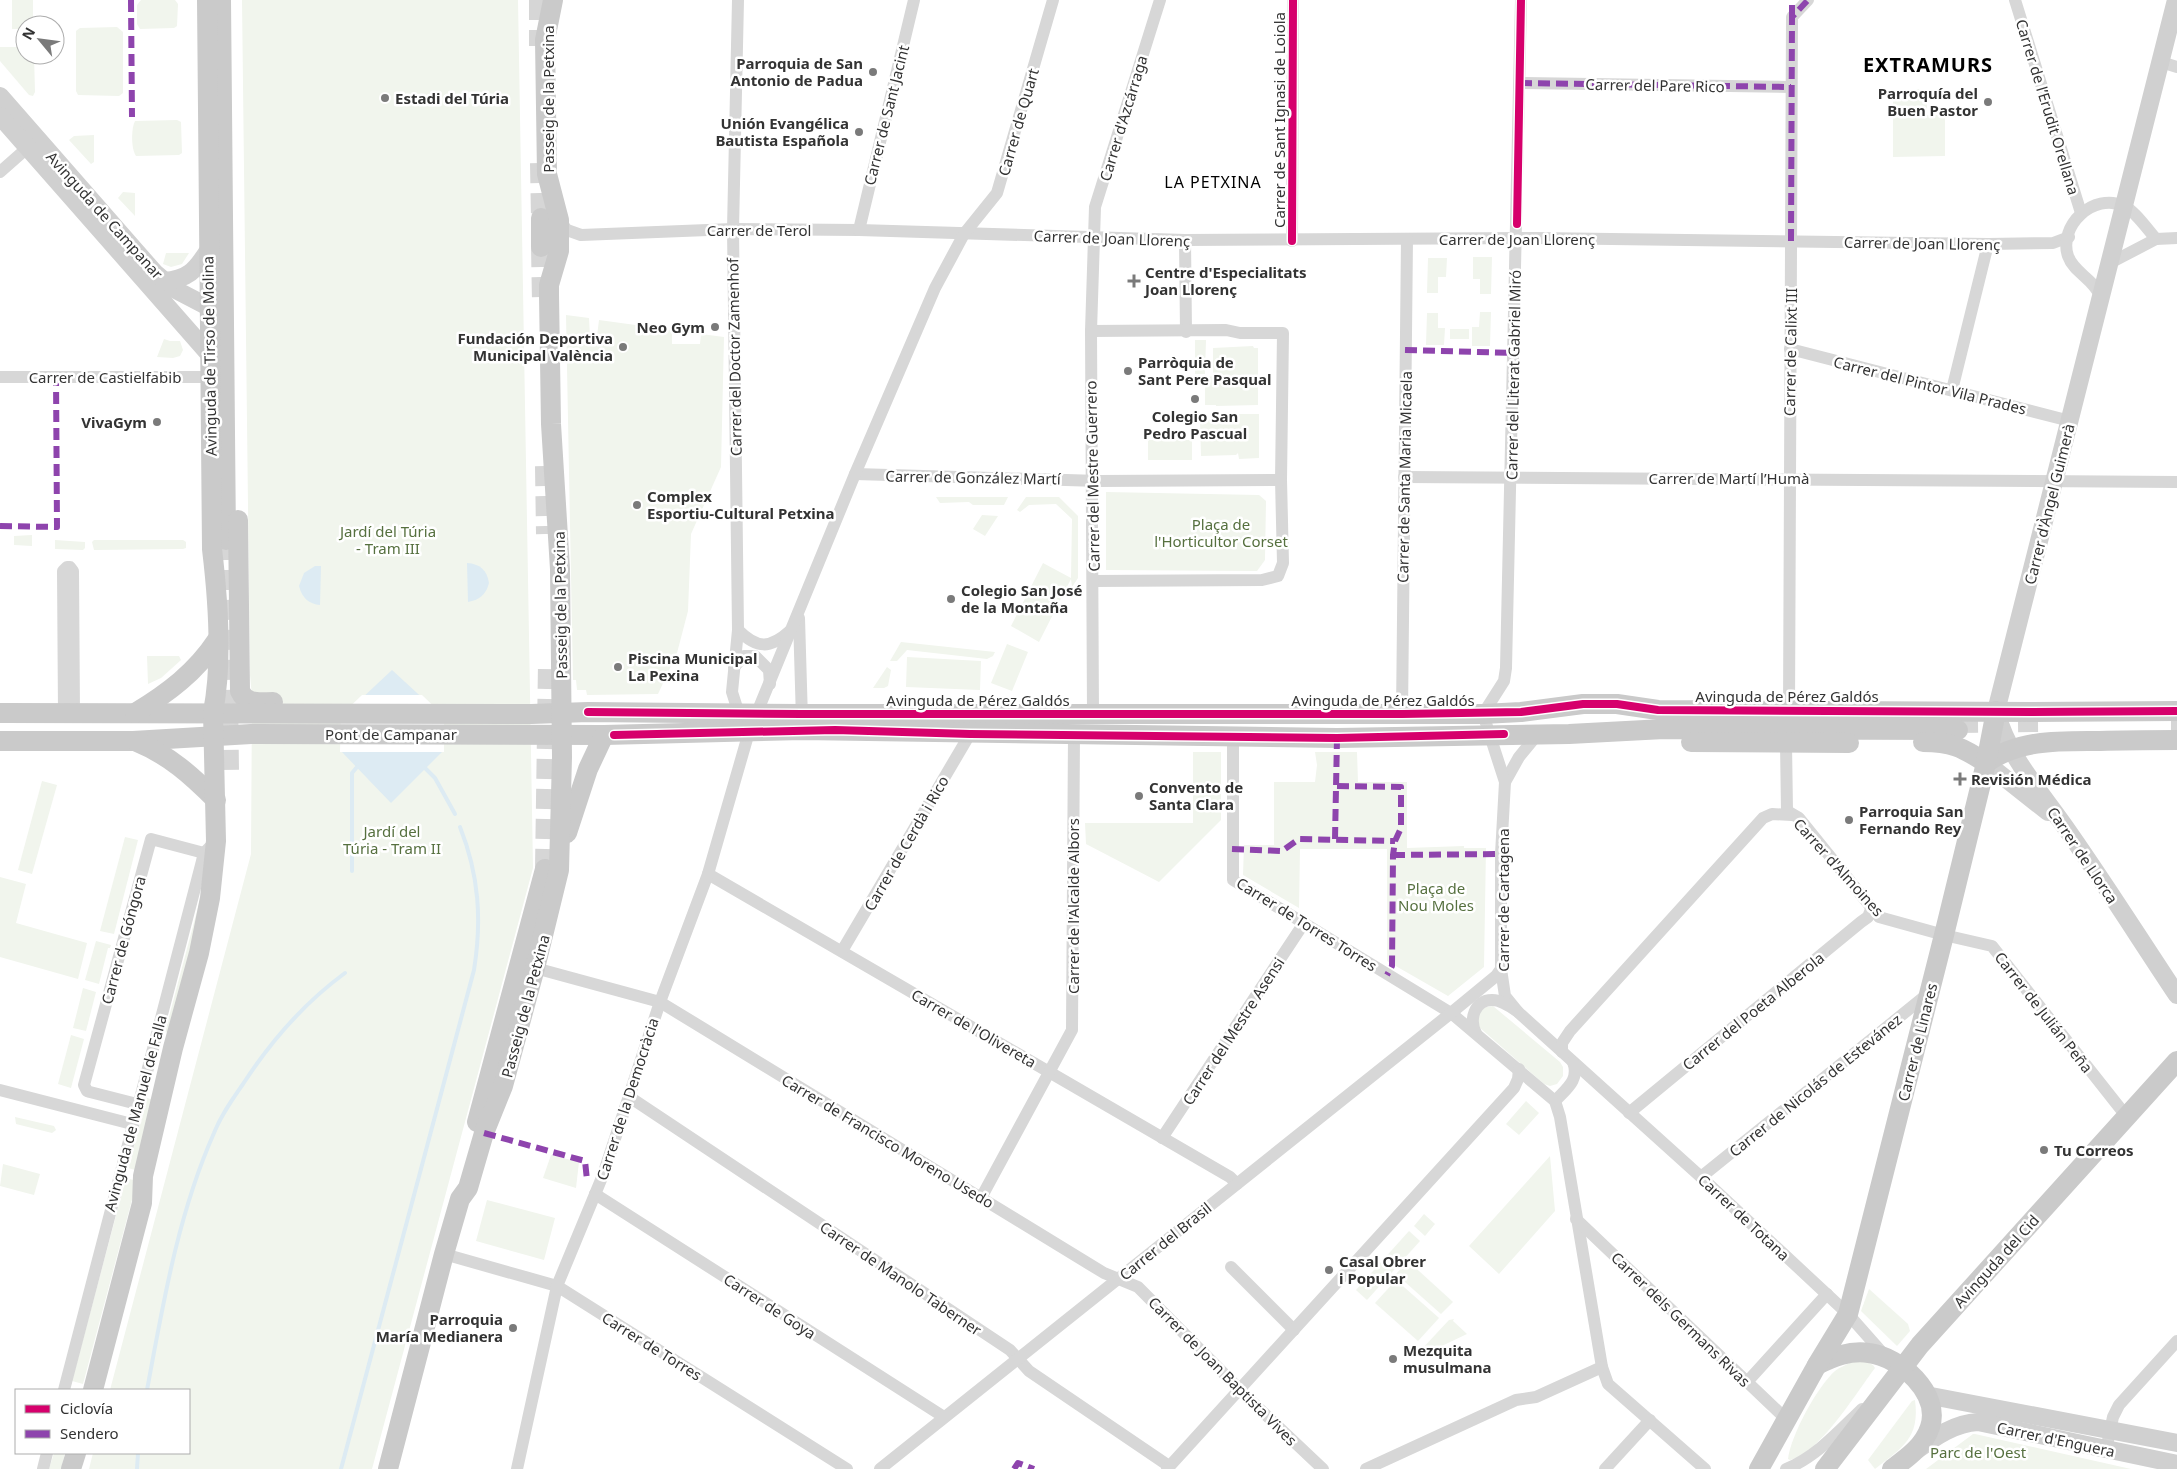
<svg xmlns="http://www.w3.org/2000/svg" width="2177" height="1469" font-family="'Noto Sans',sans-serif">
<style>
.green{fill:#f1f5ed}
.water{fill:#ddebf3}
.pier{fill:#fff}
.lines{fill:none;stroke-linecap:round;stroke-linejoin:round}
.stream{stroke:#ddebf3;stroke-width:4}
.primary-tunnel{stroke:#d6d6d6;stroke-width:20;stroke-dasharray:20 10;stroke-linecap:butt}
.street{stroke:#d7d7d7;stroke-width:12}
.secondary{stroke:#d0d0d0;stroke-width:18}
.primary{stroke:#cacaca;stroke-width:20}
.quiet{stroke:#8e44ad;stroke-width:6;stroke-dasharray:12 6;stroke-linecap:butt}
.cycleway-casing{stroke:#fff;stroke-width:11}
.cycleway{stroke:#d6006c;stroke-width:8}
.poi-dot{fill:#7a7a7a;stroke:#fff;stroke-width:2}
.labels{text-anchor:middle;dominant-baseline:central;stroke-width:5;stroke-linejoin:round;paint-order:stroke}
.poi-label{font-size:15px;font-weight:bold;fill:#333;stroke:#fff;text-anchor:start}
.street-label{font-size:15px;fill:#333;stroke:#fff}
.park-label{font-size:15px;fill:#56703f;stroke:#fff}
.neighbourhood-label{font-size:16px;letter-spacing:1px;fill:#000;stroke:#fff}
.district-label{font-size:20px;font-weight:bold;letter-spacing:1px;fill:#000;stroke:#fff}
</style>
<rect width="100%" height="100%" fill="#fff"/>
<g class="green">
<polygon points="12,0 33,0 33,25 25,25 25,29 12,29"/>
<polygon points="141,0 175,0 178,4 177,26 174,28 140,29 137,24 137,5"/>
<polygon points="242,0 518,0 533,868 372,1469 89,1469 93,1453 189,1453 189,1390 110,1390 251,854 252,697 250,675"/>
<polygon points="117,27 123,32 123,93 119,96 78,95 76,91 76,31 80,28"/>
<polygon points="0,47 25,47 25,55 34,55 35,92 33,96 29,95 0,61"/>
<polygon points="1927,89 1927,115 1945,115 1945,156 1893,157 1893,90"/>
<path d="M135 121 177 120 181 122 182 153 179 155 136 156C131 149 131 129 135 121Z"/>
<polygon points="94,135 94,162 91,164 69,140 74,136"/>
<polygon points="123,192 135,193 135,216 118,198"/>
<polygon points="166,253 189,253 182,264 171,267 163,264"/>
<polygon points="1473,257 1492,257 1491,294 1480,294 1480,279 1473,279"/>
<polygon points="1428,258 1447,258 1446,277 1438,277 1438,293 1427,293"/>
<polygon points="1480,312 1491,312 1490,346 1472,346 1472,327 1479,327"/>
<polygon points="1427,313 1438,313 1438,328 1445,328 1444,345 1426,345"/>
<polygon points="566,315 589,318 590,337 597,336 599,320 672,330 672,344 700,344 701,334 724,337 721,467 691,534 688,611 677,653 658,694 587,695 586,690 577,690 576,680 573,680"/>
<rect x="1450" y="329" width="19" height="10"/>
<polygon points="164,339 170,341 180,341 183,350 180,356 173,358 157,357"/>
<polygon points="1195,340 1206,340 1205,374 1195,374"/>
<polygon points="1253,346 1254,348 1258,348 1258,375 1254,375 1254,377 1258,377 1258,405 1216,406 1216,405 1205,405 1205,377 1216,376 1216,374 1213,374 1213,348"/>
<polygon points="1238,414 1259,414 1259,458 1239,459 1238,453 1236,455 1201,456 1200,419 1238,419"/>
<rect x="1148" y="440" width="44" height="20"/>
<polygon points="1106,492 1259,495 1266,501 1265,560 1257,571 1106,570"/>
<polygon points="936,497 1008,497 1004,505 973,505 969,502 940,503"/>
<polygon points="1026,497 1059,497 1078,516 1078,578 1072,587 1071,579 1039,642 1011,626 1043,563 1071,578 1072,519 1056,504 1029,505 1020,512 1017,510"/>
<polygon points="982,515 998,516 985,536 973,529"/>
<polygon points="32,535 32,546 14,545 14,536"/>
<polygon points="55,540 85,542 85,548 83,550 55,549"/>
<polygon points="94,540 183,540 186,542 186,548 183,549 94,550 92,542"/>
<polygon points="901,642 995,652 993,656 987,659 907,650 897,661 890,661"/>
<polygon points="1007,644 1028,652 1012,691 991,683"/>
<polygon points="147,656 179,656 181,660 161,678 148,684"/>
<polygon points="907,657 981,661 980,690 906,687"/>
<polygon points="887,667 891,670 888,686 884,688 873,688"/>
<polygon points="1193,752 1221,752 1221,820 1159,882 1086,844 1085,823 1193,823"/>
<polygon points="1315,752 1357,752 1358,782 1407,782 1407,848 1464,846 1464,848 1486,848 1484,967 1448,996 1387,961 1387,849 1300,849 1299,908 1243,875 1244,845 1274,845 1274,782 1315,782 1317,765"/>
<polygon points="42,781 57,785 32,874 18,870"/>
<polygon points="125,837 138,840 114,934 100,931"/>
<polygon points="207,873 173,1034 165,1032"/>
<polygon points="0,877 26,884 16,923 87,943 78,979 0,957"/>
<polygon points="96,941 111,945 110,948 108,948 99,984 85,980"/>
<polygon points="83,988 96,992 86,1031 73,1028"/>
<polygon points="1493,1006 1560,1062 1563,1067 1563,1076 1557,1084 1550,1086 1544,1084 1479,1027 1476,1017 1482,1008"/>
<polygon points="71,1035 84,1039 71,1088 58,1084"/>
<polygon points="147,1098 157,1101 139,1171 128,1168"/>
<polygon points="1526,1101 1539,1113 1519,1135 1506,1124"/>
<polygon points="15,1117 54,1126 56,1130 52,1133 16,1124"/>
<polygon points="551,1155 579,1162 576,1188 543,1178"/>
<polygon points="1550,1156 1555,1211 1499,1274 1469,1246"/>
<polygon points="3,1164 40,1174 34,1195 0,1186"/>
<polygon points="126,1178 137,1181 83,1384 72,1381"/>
<polygon points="487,1200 555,1218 544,1260 476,1241"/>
<polygon points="1424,1214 1435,1224 1425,1236 1414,1226"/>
<polygon points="1409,1231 1420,1241 1367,1300 1356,1290"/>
<polygon points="1408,1261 1453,1302 1441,1314 1396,1274"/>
<polygon points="1396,1280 1439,1318 1418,1341 1375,1303"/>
<polygon points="1869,1289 1908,1324 1910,1331 1897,1346 1861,1311"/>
<polygon points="1454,1319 1453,1321 1467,1334 1427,1353 1422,1349 1449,1320"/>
<path d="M1852 1362H1867L1873 1365 1875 1368C1856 1393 1820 1453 1790 1460L1788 1459C1791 1435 1817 1387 1835 1371 1840 1367 1846 1365 1852 1362Z"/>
<path d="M1915 1400C1920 1438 1903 1447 1875 1469L1868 1460 1912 1401Z"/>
<polygon points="1973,1434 1975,1434 2131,1469 1926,1469"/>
<polygon points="54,1453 65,1453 61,1469 49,1469"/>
</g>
<g class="water">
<path d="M467 563C480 564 487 570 489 583 486 595 479 600 468 602Z"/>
<path d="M315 566H321L320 605C309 604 302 598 299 586L304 573Z"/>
<polygon points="392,670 442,716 442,752 391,803 342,752 343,716"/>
</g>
<polygon class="pier" points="362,695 422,695 444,716 444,752 340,752 341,715"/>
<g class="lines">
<g class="stream">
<polyline points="425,768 435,778 455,814"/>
<polyline points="352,871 352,773 357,767"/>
<path d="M147 1390C163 1304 178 1214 214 1133 221 1115 232 1100 243 1084 271 1041 304 1003 345 973"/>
<polyline points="137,1469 138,1453"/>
<path d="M341 1469 474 970C482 920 479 875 460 827"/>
</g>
<g class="primary-tunnel">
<polyline points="539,0 539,46"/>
<polyline points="540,163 541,218"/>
<polyline points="541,247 542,302"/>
<polyline points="545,466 546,534"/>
<polyline points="226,540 229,771"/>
<polyline points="1958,723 2041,722"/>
<polyline points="2171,723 2177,723"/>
<polyline points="545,869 548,663"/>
</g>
<g class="street">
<polyline points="738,0 733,229 738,630 732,692 739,714"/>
<polyline points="2015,0 2081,213"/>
<polyline points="2161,62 2177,67"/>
<polyline points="1520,83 1791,87"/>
<polyline points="0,172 34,142"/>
<polyline points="559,220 567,230 581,235 733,229 859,230 1185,240 1536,238 1988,244 2053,243 2069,237"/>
<polyline points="859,230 914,0"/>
<polyline points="1185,240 1186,332"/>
<polyline points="1292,241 1293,0"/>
<polyline points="2110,263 2156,239 2177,238"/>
<path d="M2101 297C2093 278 2074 273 2068 256 2058 226 2093 192 2124 206 2134 210 2148 230 2156 239"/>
<polyline points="1091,331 1226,330 1240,333 1283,333 1281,480 1283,563 1278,576 1262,580 1094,581"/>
<polyline points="1790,349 2070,421"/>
<polyline points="0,377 210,377"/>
<polyline points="1952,390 1988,244"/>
<polyline points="855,474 1099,481 1281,480"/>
<polyline points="1404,477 2177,482"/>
<polyline points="799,618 802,720"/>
<path d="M738 630C757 649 770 649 790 631"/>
<polyline points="734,667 744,656 755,656 769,670 770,684"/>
<polyline points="1789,710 1792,17 1808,0"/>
<polyline points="64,714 63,571 67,567 70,567 73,571 74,714"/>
<polyline points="1093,714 1091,331 1095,207 1160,0"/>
<polyline points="1402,714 1407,239"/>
<polyline points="1233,735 1233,880 1451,1013 1555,1101 1560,1117 1602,1367 1608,1384 1705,1469"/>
<polyline points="1786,743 1787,811 1799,818 1879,917 1944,935 1992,946 2127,1117"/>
<polyline points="1505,782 1519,757 1538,734"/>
<polyline points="708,874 1230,1177 1237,1184"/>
<polyline points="842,951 970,734"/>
<polyline points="535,968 660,1002 1104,1273 1138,1287 1250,1400 1323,1469"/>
<polyline points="1518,1012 1505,996 1501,969 1501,854 1505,782 1483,714 1504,681 1506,668 1521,0"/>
<path d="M1476 1033C1469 1020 1474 1000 1492 1000 1502 1000 1511 1007 1518 1012L1701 1177 1848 1314 1886 1357"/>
<polyline points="1562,1052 1562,1043 1570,1031 1763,818 1772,814 1792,815"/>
<polyline points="0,1090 132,1124"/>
<polyline points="628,1096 1010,1350 1029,1371 1169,1466"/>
<path d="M1555 1101C1566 1089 1580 1080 1573 1062"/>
<polyline points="137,1104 90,1092 87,1091 84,1085 151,839 204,853"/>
<polyline points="1629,1113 1861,922 1868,917 1872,907"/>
<polyline points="1162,1138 1304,923"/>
<polyline points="1701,1177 1929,993"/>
<polyline points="595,1194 944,1417"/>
<polyline points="981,1198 1072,1030 1074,735"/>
<polyline points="1576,1219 1786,1419"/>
<polyline points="444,1254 557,1286 847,1469"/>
<polyline points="1231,1267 1294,1330"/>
<polyline points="1747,1382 1827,1294"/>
<polyline points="64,1390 201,865 204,853 216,841"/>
<polyline points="2106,1450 2113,1417 2119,1405 2177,1341"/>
<polyline points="43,1469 47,1453"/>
<polyline points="517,1469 557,1286 603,1175 660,1002 708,874 749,732 855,474 935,288 964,234 997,193 1053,0"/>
<polyline points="880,1469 1451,1013 1496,976 1501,969"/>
<polyline points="1167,1469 1514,1088 1518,1079 1519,1069"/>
<polyline points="1366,1469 1516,1400 1536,1397 1602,1367"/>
<polyline points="1605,1469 1650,1420"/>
<path d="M1786 1469C1816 1457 1839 1431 1862 1409"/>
</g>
<g class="secondary">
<path d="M2176 0 1996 711C2008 758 2043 794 2070 834 2107 887 2141 941 2177 995"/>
<polyline points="0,96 155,273 174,289 220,313"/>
<polyline points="0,116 209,354"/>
<path d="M164 281C188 279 195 271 208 251"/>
<polyline points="1986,763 2048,812"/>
<polyline points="1926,1395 2177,1443"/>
<path d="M1917 1450C1935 1437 1955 1423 1978 1422L2177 1464"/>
</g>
<g class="primary">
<polyline points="221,0 226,540"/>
<polyline points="541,218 541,247"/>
<path d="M238 520 240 691C246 705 260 702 273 702"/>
<polyline points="0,713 531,714 588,712 802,714 1483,714 1521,712 1583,704 1617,704 1658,710 2031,712 2177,711"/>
<path d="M135 713C168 693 196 672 217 640"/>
<polyline points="0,741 133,741 251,734 604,735 802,730 1337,738 1569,734 1664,729 1958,730"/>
<path d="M137 742C169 755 192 776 216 800"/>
<polyline points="1691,742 1849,743"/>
<path d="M1923 742C1951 742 1962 747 1986 763"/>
<path d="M1986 763C2019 739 2061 741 2100 741 2126 740 2151 740 2177 740"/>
<polyline points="567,833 588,769 604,735"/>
<polyline points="477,1122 545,869"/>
<path d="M1817 1365C1833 1357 1850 1350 1869 1353 1900 1357 1941 1393 1930 1427 1924 1446 1907 1458 1892 1469"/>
<path d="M93 1390 142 1203 143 1176 173 1048 199 953 210 898 216 841 213 712C223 662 218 599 212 549L207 0"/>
<polyline points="71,1469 76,1453"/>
<polyline points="388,1469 444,1254 460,1199 468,1188 484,1133 503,1086 535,968 559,870 562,757 560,569 551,424 549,295 549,285 559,251 559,220 547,174 545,40 553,0"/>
<polyline points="1759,1469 1817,1365 1848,1314 1944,935 1986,763 1996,711"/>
<polyline points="1825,1469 1920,1345 2177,1061"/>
</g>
<g class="quiet">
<polyline points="131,0 132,117"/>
<polyline points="1792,17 1792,0"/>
<polyline points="1520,83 1791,87"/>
<polyline points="1791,241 1792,17 1808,0"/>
<polyline points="1405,350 1513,353"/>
<polyline points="0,526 57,527 56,377"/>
<polyline points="1337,786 1401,787 1401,828 1395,841 1393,855 1392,966 1387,975"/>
<polyline points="1335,839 1337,738"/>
<polyline points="1232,849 1282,851 1299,839 1395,841"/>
<polyline points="1393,855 1501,854"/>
<polyline points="484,1133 585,1161 587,1180"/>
<polyline points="1014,1469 1018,1463 1034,1469"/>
</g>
<defs>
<g id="cycleway">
<polyline points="1517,224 1521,0"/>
<polyline points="1292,241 1293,0"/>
<polyline points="588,712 802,714 1402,714 1521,712 1583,704 1617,704 1658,710 2031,712 2177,711"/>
<polyline points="614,735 835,730 970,734 1337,738 1504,734"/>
</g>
</defs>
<use href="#cycleway" class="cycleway-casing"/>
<use href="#cycleway" class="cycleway"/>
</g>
<g class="poi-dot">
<circle cx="873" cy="72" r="5"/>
<circle cx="385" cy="98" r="5"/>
<circle cx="1988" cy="102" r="5"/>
<circle cx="859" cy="132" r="5"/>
<path d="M1131.5 273.5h5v5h5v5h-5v5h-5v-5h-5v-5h5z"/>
<circle cx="715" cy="327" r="5"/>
<circle cx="623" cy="347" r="5"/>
<circle cx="1128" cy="371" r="5"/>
<circle cx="1195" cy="399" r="5"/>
<circle cx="157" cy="422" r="5"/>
<circle cx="637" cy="505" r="5"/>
<circle cx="951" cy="599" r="5"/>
<circle cx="618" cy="667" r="5"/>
<path d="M1957.5 771.5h5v5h5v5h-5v5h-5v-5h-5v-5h5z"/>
<circle cx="1139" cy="796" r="5"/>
<circle cx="1849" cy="820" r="5"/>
<circle cx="2044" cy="1150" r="5"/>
<circle cx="1329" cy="1270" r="5"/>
<circle cx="513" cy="1328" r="5"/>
<circle cx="1393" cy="1359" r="5"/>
</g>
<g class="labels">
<g class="poi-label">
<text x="863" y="63" text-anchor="end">Parroquia de San<tspan x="863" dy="17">Antonio de Padua</tspan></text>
<text x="1978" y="93" text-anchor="end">Parroquía del<tspan x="1978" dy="17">Buen Pastor</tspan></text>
<text x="395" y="98">Estadi del Túria</text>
<text x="849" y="123" text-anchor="end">Unión Evangélica<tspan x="849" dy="17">Bautista Española</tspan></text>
<text x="1145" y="272">Centre d'Especialitats<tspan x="1145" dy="17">Joan Llorenç</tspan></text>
<text x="705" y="327" text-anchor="end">Neo Gym</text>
<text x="613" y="338" text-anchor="end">Fundación Deportiva<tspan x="613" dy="17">Municipal València</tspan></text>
<text x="1138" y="362">Parròquia de<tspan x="1138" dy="17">Sant Pere Pasqual</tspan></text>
<text x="1195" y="416" text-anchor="middle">Colegio San<tspan x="1195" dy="17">Pedro Pascual</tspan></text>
<text x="147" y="422" text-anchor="end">VivaGym</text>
<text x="647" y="496">Complex<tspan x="647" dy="17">Esportiu-Cultural Petxina</tspan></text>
<text x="961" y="590">Colegio San José<tspan x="961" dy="17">de la Montaña</tspan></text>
<text x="628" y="658">Piscina Municipal<tspan x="628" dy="17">La Pexina</tspan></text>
<text x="1971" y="779">Revisión Médica</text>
<text x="1149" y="787">Convento de<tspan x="1149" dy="17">Santa Clara</tspan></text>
<text x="1859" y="811">Parroquia San<tspan x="1859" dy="17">Fernando Rey</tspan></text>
<text x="2054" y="1150">Tu Correos</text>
<text x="1339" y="1261">Casal Obrer<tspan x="1339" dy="17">i Popular</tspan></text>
<text x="503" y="1319" text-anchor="end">Parroquia<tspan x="503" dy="17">María Medianera</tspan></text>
<text x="1403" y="1350">Mezquita<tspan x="1403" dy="17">musulmana</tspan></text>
</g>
<g class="street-label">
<text transform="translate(1655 85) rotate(1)">Carrer del Pare Rico</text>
<text transform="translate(548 99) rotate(-90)">Passeig de la Petxina</text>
<text transform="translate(2048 107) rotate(73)">Carrer de l’Erudit Orellana</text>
<text transform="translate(886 115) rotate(-76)">Carrer de Sant Jacint</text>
<text transform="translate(1123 118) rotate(-73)">Carrer d'Azcárraga</text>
<text transform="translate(1279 120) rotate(-90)">Carrer de Sant Ignasi de Loiola</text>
<text transform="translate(1018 122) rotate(-74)">Carrer de Quart</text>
<text transform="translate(105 215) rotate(48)">Avinguda de Campanar</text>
<text x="759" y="230">Carrer de Terol</text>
<text transform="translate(1112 238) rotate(2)">Carrer de Joan Llorenç</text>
<text x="1517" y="239">Carrer de Joan Llorenç</text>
<text transform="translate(1922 243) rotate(1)">Carrer de Joan Llorenç</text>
<text transform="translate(1790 352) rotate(-89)">Carrer de Calixt III</text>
<text transform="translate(209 356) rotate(-91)">Avinguda de Tirso de Molina</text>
<text transform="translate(734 357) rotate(-91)">Carrer del Doctor Zamenhof</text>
<text transform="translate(1513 375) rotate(-89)">Carrer del Literat Gabriel Miró</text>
<text x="105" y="377">Carrer de Castielfabib</text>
<text transform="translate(1930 385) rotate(14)">Carrer del Pintor Vila Prades</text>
<text transform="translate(1092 476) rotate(-91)">Carrer del Mestre Guerrero</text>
<text transform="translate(973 477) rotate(1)">Carrer de González Martí</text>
<text transform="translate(1404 477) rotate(-89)">Carrer de Santa Maria Micaela</text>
<text x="1729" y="478">Carrer de Martí l’Humà</text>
<text transform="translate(2049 504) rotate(-76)">Carrer d'Àngel Guimerà</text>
<text transform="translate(560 605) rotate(-91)">Passeig de la Petxina</text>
<text x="1787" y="696">Avinguda de Pérez Galdós</text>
<text x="978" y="700">Avinguda de Pérez Galdós</text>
<text x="1383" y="700">Avinguda de Pérez Galdós</text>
<text x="391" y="734">Pont de Campanar</text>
<text transform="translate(906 843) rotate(-60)">Carrer de Cerdà i Rico</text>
<text transform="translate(2083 855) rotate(56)">Carrer de Llorca</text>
<text transform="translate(1839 867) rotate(48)">Carrer d'Almoines</text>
<text transform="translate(1503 900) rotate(-90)">Carrer de Cartagena</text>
<text transform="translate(1073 906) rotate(-90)">Carrer de l'Alcalde Albors</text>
<text transform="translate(1307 924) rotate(32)">Carrer de Torres Torres</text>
<text transform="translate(123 940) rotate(-75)">Carrer de Góngora</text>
<text transform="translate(525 1006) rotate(-75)">Passeig de la Petxina</text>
<text transform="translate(1753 1011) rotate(-39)">Carrer del Poeta Alberola</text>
<text transform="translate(2044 1012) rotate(52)">Carrer de Julián Peña</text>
<text transform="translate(974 1028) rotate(30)">Carrer de l'Olivereta</text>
<text transform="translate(1233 1031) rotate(-57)">Carrer del Mestre Asensi</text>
<text transform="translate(1917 1042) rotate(-76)">Carrer de Linares</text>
<text transform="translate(1815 1085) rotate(-39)">Carrer de Nicolás de Estevánez</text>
<text transform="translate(627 1099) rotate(-72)">Carrer de la Democràcia</text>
<text transform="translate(135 1113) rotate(-75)">Avinguda de Manuel de Falla</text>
<text transform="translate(888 1141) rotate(31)">Carrer de Francisco Moreno Usedo</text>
<text transform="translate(1744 1217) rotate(43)">Carrer de Totana</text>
<text transform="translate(1165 1241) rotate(-39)">Carrer del Brasil</text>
<text transform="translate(1996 1261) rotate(-48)">Avinguda del Cid</text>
<text transform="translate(901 1278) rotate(34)">Carrer de Manolo Taberner</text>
<text transform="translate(770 1306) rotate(33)">Carrer de Goya</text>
<text transform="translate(1681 1319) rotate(44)">Carrer dels Germans Rivas</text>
<text transform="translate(652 1346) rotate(32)">Carrer de Torres</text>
<text transform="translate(1223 1371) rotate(45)">Carrer de Joan Baptista Vives</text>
<text transform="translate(2056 1439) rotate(12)">Carrer d'Enguera</text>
</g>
<g class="park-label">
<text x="1221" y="524">Plaça de<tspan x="1221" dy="17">l'Horticultor Corset</tspan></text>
<text x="388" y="531">Jardí del Túria<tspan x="388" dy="17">- Tram III</tspan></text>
<text x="392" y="831">Jardí del<tspan x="392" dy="17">Túria - Tram II</tspan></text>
<text x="1436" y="888">Plaça de<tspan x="1436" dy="17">Nou Moles</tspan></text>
<text x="1978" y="1452">Parc de l'Oest</text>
</g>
<g class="neighbourhood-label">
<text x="1213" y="182">LA PETXINA</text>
</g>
<g class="district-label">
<text x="1928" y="64">EXTRAMURS</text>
</g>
</g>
<rect x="15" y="1389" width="175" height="65" fill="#ffffff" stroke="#adadad"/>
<rect x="25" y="1405" width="25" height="8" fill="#d6006c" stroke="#adadad"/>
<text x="60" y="1414" font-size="15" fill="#333333">Ciclovía</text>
<rect x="25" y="1430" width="25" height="8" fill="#8e44ad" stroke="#adadad"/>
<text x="60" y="1439" font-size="15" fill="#333333">Sendero</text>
<g transform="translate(40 40) rotate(299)"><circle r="24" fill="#ffffff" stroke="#adadad"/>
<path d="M0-4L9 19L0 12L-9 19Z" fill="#7a7a7a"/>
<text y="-8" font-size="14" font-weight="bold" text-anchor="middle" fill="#333333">N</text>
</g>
</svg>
